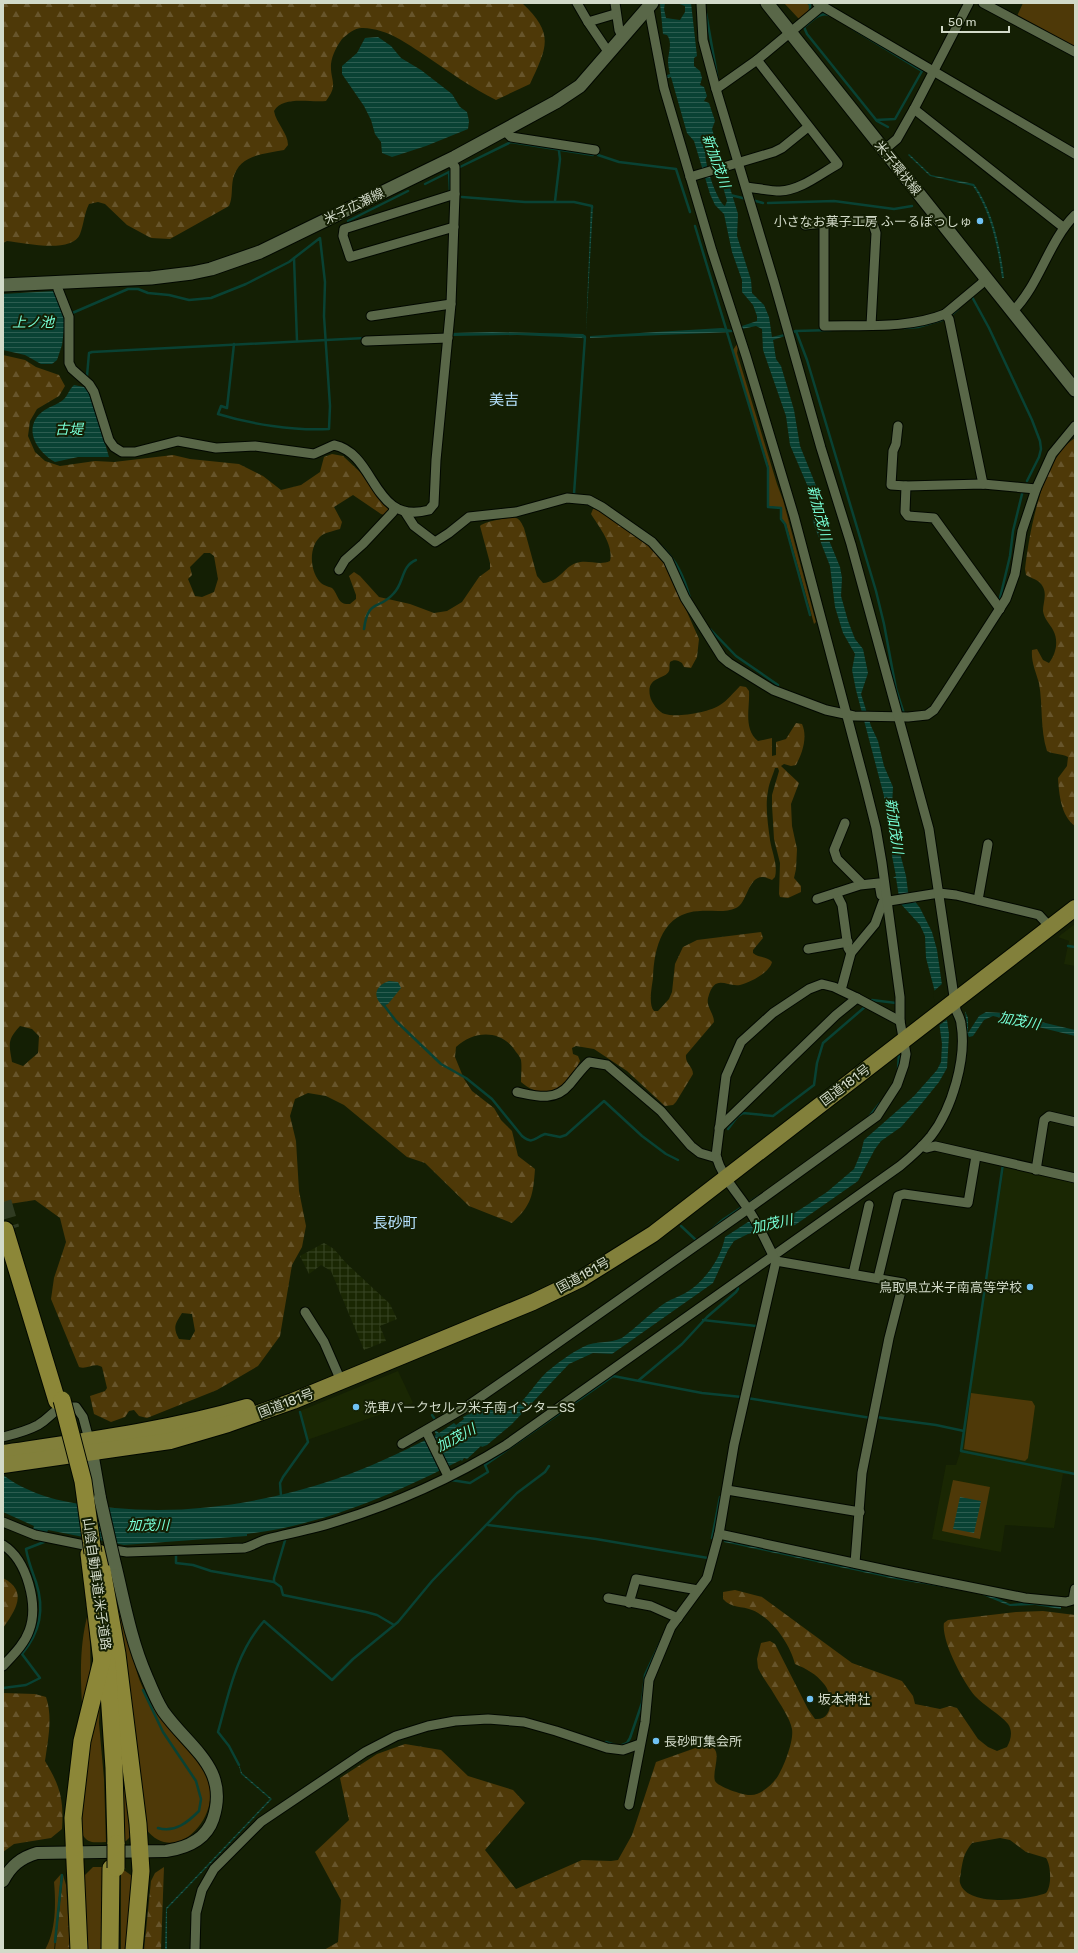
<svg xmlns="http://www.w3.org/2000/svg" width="1078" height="1953" font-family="Rubik,'Noto Sans JP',sans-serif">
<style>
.built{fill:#1a2703}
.industrial{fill:url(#industrial-grid)}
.green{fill:#4e3908}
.forest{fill:url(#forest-firs);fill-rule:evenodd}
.water{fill:url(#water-rules);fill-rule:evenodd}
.pier{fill:#141f04}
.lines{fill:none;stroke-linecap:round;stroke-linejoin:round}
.stream{stroke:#094234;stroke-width:2.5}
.motorway-tunnel{stroke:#303b22;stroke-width:17;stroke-dasharray:17 8;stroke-linecap:butt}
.minor-casing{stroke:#020800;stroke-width:11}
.tertiary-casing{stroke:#020800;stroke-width:14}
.secondary-casing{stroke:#020800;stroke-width:15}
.trunk-casing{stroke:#020800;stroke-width:18}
.motorway-casing{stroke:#020800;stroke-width:19}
.minor{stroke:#596748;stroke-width:9}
.tertiary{stroke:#596748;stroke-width:12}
.secondary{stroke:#596748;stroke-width:13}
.trunk{stroke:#82803b;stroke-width:16}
.motorway{stroke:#8c8738;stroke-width:17}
.tertiary-bridge-casing{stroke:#020800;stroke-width:14;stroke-linecap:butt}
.motorway-bridge-casing{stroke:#020800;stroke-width:19;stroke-linecap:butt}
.tertiary-bridge{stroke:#596748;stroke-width:12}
.motorway-bridge{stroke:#8c8738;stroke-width:17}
.poi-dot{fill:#6fc2f4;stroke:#141f04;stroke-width:1.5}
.labels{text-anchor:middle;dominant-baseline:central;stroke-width:4;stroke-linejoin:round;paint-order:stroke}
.street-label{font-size:13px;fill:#d2dac9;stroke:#141f04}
.poi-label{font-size:13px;fill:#d2dac9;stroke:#141f04;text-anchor:start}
.water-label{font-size:14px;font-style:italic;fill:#77fed6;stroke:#141f04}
.quarter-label{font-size:15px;fill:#b4e0fc;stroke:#141f04}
</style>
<defs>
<pattern id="industrial-grid" width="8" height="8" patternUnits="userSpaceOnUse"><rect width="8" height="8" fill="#1a2703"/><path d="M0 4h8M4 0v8" fill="none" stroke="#3a4626"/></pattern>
<pattern id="forest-firs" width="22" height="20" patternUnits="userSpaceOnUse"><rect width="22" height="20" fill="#4e3908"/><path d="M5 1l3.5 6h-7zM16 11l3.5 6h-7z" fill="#67552b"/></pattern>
<pattern id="water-rules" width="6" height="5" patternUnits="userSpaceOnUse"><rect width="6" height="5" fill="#094234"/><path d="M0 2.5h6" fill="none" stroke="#2c5d50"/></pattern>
</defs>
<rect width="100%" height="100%" fill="#141f04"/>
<g class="built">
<polygon points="1075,924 1075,966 1064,964 1069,941 1058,937"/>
<polygon points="1004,1167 1075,1181 1075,1475 1063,1474 1054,1528 1005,1525 1001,1552 932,1539 946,1465 956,1465 961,1450"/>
<polygon points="398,1371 413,1403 307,1440 300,1411"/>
</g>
<polygon class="industrial" points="324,1243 334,1249 346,1263 390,1304 397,1319 380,1326 386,1341 364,1350 331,1271 321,1265 309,1274 300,1256"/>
<g class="green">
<polygon points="784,3 806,3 809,5 810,11 799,19"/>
<polygon points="1023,3 1075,3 1075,47 1017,16"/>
<polygon points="739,341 737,353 777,484 783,500 816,622 814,624 786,524 782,519 781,508 769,506 769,468 733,354 733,350"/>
<polygon points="971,1393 1032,1401 1035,1406 1028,1458 1025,1461 964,1449"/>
<polygon points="953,1480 990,1487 980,1539 942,1531"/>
<path d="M107 1551C114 1579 121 1608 128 1636 132 1652 135 1670 142 1686 146 1694 150 1703 155 1710 173 1734 205 1757 210 1789 215 1823 173 1865 146 1829Z"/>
<path d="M88 1613C91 1654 93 1681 83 1721 81 1683 78 1651 88 1613Z"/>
<polygon points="111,1647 132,1835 126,1841 120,1843"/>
<path d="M100 1702 99 1723 104 1779 106 1842C99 1842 90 1844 85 1838 69 1822 94 1725 100 1702Z"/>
<polygon points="93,1867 106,1867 106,1950 84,1950 80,1880"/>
<polygon points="121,1868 135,1878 130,1950 121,1950"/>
<path d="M61 1874 54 1950H45C56 1931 56 1904 54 1882Z"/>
</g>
<g class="forest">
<path d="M3 3H522C555 34 547 47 530 84L496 100C472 88 448 71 426 56 406 43 388 29 363 28 356 27 347 34 342 39 337 46 332 55 331 64 330 81 339 84 326 101 311 103 283 95 274 111 276 123 288 133 288 145L284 150C264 154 239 154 233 179 231 189 233 197 229 206L170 239 151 238 127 225 105 204 98 202 89 204C84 214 84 224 80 234 72 254 25 243 7 241L3 243Z"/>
<path d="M3 355 25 360 36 367 59 375 65 386 59 396 37 409 30 421 28 436 35 452 45 461 60 466 95 461 114 462 173 455 190 459 239 464 263 476 281 490 301 485 320 472 324 457 332 454 343 456 360 472 389 510 384 515 381 514 353 495 334 507 342 522 340 529C334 531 327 532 322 535 309 545 309 568 319 581 322 585 327 586 332 588 339 595 337 605 350 604L356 599V595L349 576 354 572 360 576 379 597 410 604 434 613 447 611 462 602 479 577 490 569V563L480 526C483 522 511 516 516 518 520 519 522 524 524 528L537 576 543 583C559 582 563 568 576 563 588 559 599 566 610 561 614 545 599 527 591 514L593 509 596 508 657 552 664 560 699 639 697 657 691 668 684 667 682 663C678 660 674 659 670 662 669 665 670 669 669 671 665 680 646 676 650 696 651 702 659 713 665 714 677 718 710 712 720 705 727 701 734 692 740 686L746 687 749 691C750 708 743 729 758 741L772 738V756L776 755V742L786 739 796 723 802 724C808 737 802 754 796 765L791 766 784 764 781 766 799 783 791 804 792 826 797 849 796 869 794 878 801 886V892L788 898 780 897 779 894 780 863 774 839 772 805V795L779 771 778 768H775C773 775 769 783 768 791 765 806 768 825 770 840 772 853 778 864 775 877L772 880C769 879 766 877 763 877 748 876 747 904 736 908 726 913 711 910 700 911 663 912 654 947 653 978 652 986 648 1005 654 1011H658L669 999 672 992 675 964 683 947 697 940 761 932 763 938 753 950V953C758 958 767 956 772 962 770 972 750 983 740 985 725 987 715 973 708 998 706 1007 714 1013 714 1022L686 1055C685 1064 693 1066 693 1074L676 1102 673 1105 665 1106 627 1071 594 1049 576 1046 572 1048 573 1054 578 1056 580 1061C567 1088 547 1104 521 1082 521 1075 522 1066 521 1060 520 1057 518 1054 516 1052 502 1029 474 1030 456 1047L455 1057 464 1079 472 1091 494 1108 501 1120 512 1131 518 1156 535 1169C533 1195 532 1205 512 1223L469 1206 425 1163 407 1157 344 1105 326 1096 308 1093 295 1099 290 1116 296 1141 299 1191 306 1226 302 1247 292 1265 280 1336 258 1366 217 1390 147 1418 139 1416 134 1410 129 1411 125 1417 111 1422 94 1414 90 1396 105 1391 107 1388 102 1367C94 1362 87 1370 79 1367L51 1299 54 1278 66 1242 60 1218 35 1200 3 1205ZM204 553H210L214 556 218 579 214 592 202 597 195 596 188 579 192 575 190 567ZM20 1026 32 1029 39 1036 38 1053 23 1066 12 1062C9 1044 7 1040 20 1026ZM182 1313 192 1314 195 1331 190 1340 179 1339C172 1327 176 1323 182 1313Z"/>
<path d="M1075 438V826C1061 816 1059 794 1058 778L1067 766 1068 757C1061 753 1054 755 1047 751 1040 729 1043 706 1039 683 1036 672 1031 662 1032 650L1037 649 1043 660 1049 663C1056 654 1059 641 1053 630 1050 624 1044 619 1043 611 1043 603 1047 595 1043 587 1039 579 1032 579 1026 575L1025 569C1029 534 1042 458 1075 438Z"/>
<path d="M3 1578C29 1591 15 1611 3 1628Z"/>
<path d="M735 1590 762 1597 852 1663 902 1681 913 1696 915 1704 940 1709 950 1706 957 1708 978 1739 988 1747 997 1751 1007 1747C1011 1740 1013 1731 1008 1724 999 1713 984 1706 975 1696 963 1682 941 1640 944 1623L948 1620 1016 1612 1043 1611 1075 1615V1950H324L338 1942 341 1900 315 1852 349 1820 340 1778 377 1754 405 1744 441 1750 468 1776 513 1790 525 1803 485 1850 516 1889 582 1860 611 1861 618 1860 632 1835 656 1762 701 1746C728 1743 711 1769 715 1781 718 1787 745 1796 751 1795 761 1795 773 1784 778 1776 784 1766 794 1741 792 1729 790 1718 780 1704 774 1694 769 1685 762 1677 758 1668L757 1659 761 1643 770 1641 775 1644 808 1709 815 1719C834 1721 833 1694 824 1684 816 1674 807 1669 795 1664 790 1644 772 1618 752 1610 742 1606 731 1608 723 1599V1592ZM1000 1838 1010 1840 1026 1852 1046 1858C1051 1865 1052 1886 1046 1893 1029 1900 967 1908 960 1883 959 1879 961 1875 961 1871 963 1859 964 1853 972 1843Z"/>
<path d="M3 1693 35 1694 46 1697C53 1718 48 1739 45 1761 60 1786 64 1799 62 1829L51 1838 14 1844 3 1852Z"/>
<polygon points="164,1867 161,1950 144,1950 151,1881 155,1873"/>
<polygon points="63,1875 66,1885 70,1950 55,1950"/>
</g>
<g class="water">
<path d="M660 3H665L664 9 666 18 680 20 685 12V6L677 3H691L697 56 694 58V66L700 71 702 78 700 85 704 87 707 96 704 101 709 103 715 121 712 129 738 214 737 236 751 280 752 293 764 305 769 317 772 337 784 334 785 336 773 340 776 359 781 366 794 410 800 446 819 493 821 514 824 528 840 567 842 578 841 596 848 621 855 639 863 649 868 673 861 694 871 726 878 741 884 766 893 787 892 806 897 813 901 837V857L906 876 908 892 920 908 932 932 937 950 949 1034 947 1068 939 1082 922 1103 901 1127 881 1141 875 1149 858 1181 795 1225 748 1234 734 1241 728 1250 713 1283 612 1354 593 1353 569 1364 511 1425 487 1445 482 1447 481 1446 467 1459 464 1458 462 1461 461 1460C394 1494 323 1525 247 1534V1536L124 1545 48 1530 45 1537 32 1533 34 1526 3 1512V1475C35 1499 76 1505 115 1508 188 1515 265 1503 336 1479 368 1468 399 1453 430 1438L436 1435 434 1429 439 1433 454 1423 456 1425 464 1419 463 1417 483 1407C490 1408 496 1414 504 1412 523 1408 533 1384 548 1371 559 1362 571 1353 583 1347 596 1340 609 1344 622 1338 636 1328 648 1315 662 1305 670 1299 679 1297 687 1292 705 1281 721 1258 725 1237L748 1222 762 1219 773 1221 787 1218 827 1192 854 1169 861 1152 864 1140 914 1096 937 1070 941 1062 942 1044 935 992 926 958 925 936 920 925 900 903 896 878H893L896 876 891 851 889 819 884 804V796L856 690 852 670 855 654 843 633 835 607 830 566 814 525 808 487 790 445 786 416 763 350 762 329 756 326 742 329V326L757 321V316L753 305 742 292V280L732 252 724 214 715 205 710 194 694 141 687 133 671 77 665 79 664 76 670 74C669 70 668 65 668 61 668 53 673 43 667 35L663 34ZM706 150 711 151 715 159 727 201 725 206C717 202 702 158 706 150Z"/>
<polygon points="378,37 391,46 401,58 421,70 452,94 460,107 467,112 469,121 468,129 426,146 392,157 382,153 381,142 375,134 371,120 364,106 342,74 342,66 357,53 365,38"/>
<path d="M909 154 931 175 974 184C993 211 1000 246 1004 278H1002C998 247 991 212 973 186L930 176 908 155Z"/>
<polygon points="591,205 593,205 586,332"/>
<polygon points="54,291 65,322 62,345 57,360 52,364 41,364 25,355 3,350 3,294"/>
<polygon points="722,328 732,330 733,332 590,338 590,336"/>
<polygon points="492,332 583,334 586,336 585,338 517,335 452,336 452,333"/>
<path d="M74 385 84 387 90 393 109 457H78L55 462C37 452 22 428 42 412 48 407 57 405 63 400 68 396 69 389 74 385Z"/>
<path d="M389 981 398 982 401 988 388 1004 383 1006C372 996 375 986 389 981Z"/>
<polygon points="965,1011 968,1018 968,1033 979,1016 986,1012 1003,1013 1075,1030 1075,1036 993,1016 984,1020 973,1036 969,1037 967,1033 966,1042 964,1042 967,1026"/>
<polygon points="960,1497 981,1501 974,1533 953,1529"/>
<polygon points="724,1539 895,1577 984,1592 1010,1604 1034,1602 1061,1607 1061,1609 1035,1605 1010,1606 978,1593 895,1579 724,1542"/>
<polygon points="238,1762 242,1773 272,1799 167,1909 167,1950 165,1950 166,1908 270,1799 241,1774"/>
</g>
<polygon class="pier" points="943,983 948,1019 938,1026 933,992"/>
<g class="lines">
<g class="stream">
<polyline points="808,3 810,4 810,11 808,13"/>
<polyline points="706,13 718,81"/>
<path d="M829 15C820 11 811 22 804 27L807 34 877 121 888 127"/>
<polyline points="853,29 922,71 895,119 876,120"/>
<polyline points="598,155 619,162 676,169 690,212"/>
<polyline points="458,168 511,142 593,155"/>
<polyline points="449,172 450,192"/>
<polyline points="425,184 453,170"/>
<polyline points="730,195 747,199"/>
<polyline points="462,197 525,202 574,202 592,206 592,208"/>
<polyline points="752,200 763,203"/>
<polyline points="555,201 560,159 559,151"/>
<polyline points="768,203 834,201 894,209 912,206"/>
<polyline points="348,221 408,191"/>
<polyline points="695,226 768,468 768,507 781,508 781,519 785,524 810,615"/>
<polyline points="294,258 297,341"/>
<polyline points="971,295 989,328 1032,420 1040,441 1041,449 1039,457 1027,481"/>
<path d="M70 314 128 289H138L148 293 169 295 189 300 211 298 246 284 289 262 320 238 325 282 324 316 330 406 329 429C294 431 250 424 218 414L221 406 227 408 234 344"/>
<polyline points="950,316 958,309"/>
<polyline points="904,328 918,327 945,319"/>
<polyline points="796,331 807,360 876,591 884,624 896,689 904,714"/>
<polyline points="790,333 796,331 831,330"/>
<polyline points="87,376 89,353 92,352 365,338"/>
<polyline points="577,495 574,494 585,337 583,337"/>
<path d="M661 546C677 561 684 577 690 598"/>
<polyline points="999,602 1010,556 1013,531 1023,490"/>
<path d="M364 629C368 598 379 611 394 593 404 583 401 566 416 560"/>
<polyline points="710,629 736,656 778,685"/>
<polyline points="1068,946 1075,947"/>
<polyline points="870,1002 872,1000 896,1003"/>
<path d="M383 1004 396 1021 441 1064 466 1078 492 1099 522 1136C533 1145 534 1138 545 1134L560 1137 566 1135 604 1101 642 1136 666 1154 678 1160"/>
<polyline points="898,1069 899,1053"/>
<polyline points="868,1118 880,1103"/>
<polyline points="728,1129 737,1117 743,1113 773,1116 814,1085 817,1063 823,1043 866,1006"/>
<polyline points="1003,1164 961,1451 1075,1474"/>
<polyline points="681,1226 697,1241"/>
<polyline points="711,1230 724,1219 759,1196"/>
<polyline points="703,1320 756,1326"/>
<polyline points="639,1380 682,1344 707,1317 736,1292 738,1289 737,1286"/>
<polyline points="747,1398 871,1418"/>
<polyline points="432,1415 436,1421"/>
<polyline points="876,1417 936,1425 964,1431"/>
<polyline points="451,1480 470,1483 488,1472 485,1465 613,1376 702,1393 742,1397"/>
<polyline points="281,1496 280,1483 283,1477 308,1442 300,1412"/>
<polyline points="488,1525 596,1539 708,1558"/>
<polyline points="286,1537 274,1578 274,1582 281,1587 283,1595 366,1612 377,1615 394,1625"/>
<polyline points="712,1538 720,1497"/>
<polyline points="176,1553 176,1563 193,1565 211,1571 274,1582"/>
<path d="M3 1688 26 1685 40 1678 22 1654C40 1632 45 1610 36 1582 32 1571 28 1561 26 1549L44 1542V1539"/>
<path d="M143 1690 163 1732 196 1781 201 1799 199 1811C188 1822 175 1833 158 1828"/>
<polyline points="606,1742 615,1745"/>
<polyline points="620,1746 627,1743 630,1738 642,1703 645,1675 672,1617"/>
<path d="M239 1765 229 1746 218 1732C229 1693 236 1653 264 1621L332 1680 353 1659 398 1622 432 1581 517 1493 545 1472 549 1466"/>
<polyline points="55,1942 62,1875"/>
</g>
<polyline class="motorway-tunnel" points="3,1202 11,1229"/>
<defs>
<g id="minor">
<polyline points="577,3 588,22"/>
<polyline points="615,3 619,30 623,38"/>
<polyline points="817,3 1075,154"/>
<polyline points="983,3 1075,52"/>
<polyline points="609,53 588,22 615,14"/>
<polyline points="757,60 822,6"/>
<path d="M716 89 757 60 838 164C820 174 801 190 780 191 769 191 757 188 746 187"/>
<polyline points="914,109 1063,227"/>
<polyline points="505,131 511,137 595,150"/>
<polyline points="884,150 897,139 914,109 969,3"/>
<polyline points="690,177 774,152 782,148 808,127"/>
<polyline points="805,225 824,223"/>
<polyline points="454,227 350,257 343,236 344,229 455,194"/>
<path d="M57 282 58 289 69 317V363L72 369 89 384 94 392 109 440 114 447 122 452H135L178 441 216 448 255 446 314 454 334 445C377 454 372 526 429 510L434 504 436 460 451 304 455 194V167L449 159"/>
<path d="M1013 311C1040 284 1048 242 1075 215"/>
<polyline points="371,316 451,304"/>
<path d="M871 325 876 233 873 224 865 220 824 223V326C863 325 908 329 945 314"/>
<polyline points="366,341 448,338"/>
<polyline points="898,426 896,444 893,451 891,485 906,486 905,512 908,516 934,518 1000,609"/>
<polyline points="983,484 949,319 945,314 981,284 986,277"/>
<polyline points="906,486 983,484 1036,489"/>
<polyline points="405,512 414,526 435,542 449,533 469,517 516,512 567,498 589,500 602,507 652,542 668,560 685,598 722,657 729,663 773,690 826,710 854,716 908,717 927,715 934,710 946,692 1006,599 1015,574 1022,531 1036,489 1052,454 1075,426"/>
<polyline points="339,570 345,560 363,544 393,512 394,508"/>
<polyline points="845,823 834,850 837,859 862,884"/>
<polyline points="836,893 842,905 848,948 851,953"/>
<polyline points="817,899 860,885 879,883 881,895"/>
<polyline points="978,900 988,844"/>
<polyline points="808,949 848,942"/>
<polyline points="841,990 851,953 875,924 883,902 939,893 956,895 1039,915 1050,927"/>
<path d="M517 1092C536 1096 555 1102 569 1085 576 1077 581 1069 589 1062L607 1065 661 1111 691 1146 700 1153 717 1158"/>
<polyline points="719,1128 836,1015 857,998"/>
<polyline points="922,1146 927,1148 935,1146 1075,1178"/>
<polyline points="1036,1170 1044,1120 1049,1116 1075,1122"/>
<polyline points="776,1261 903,1283 889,1338 862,1473 855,1563"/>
<polyline points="853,1274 869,1205"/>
<polyline points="878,1278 898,1196 904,1194 968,1203 976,1156"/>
<polyline points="305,1312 324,1342 341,1381"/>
<polyline points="426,1431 448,1476"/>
<path d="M3 1437C15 1434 27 1431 38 1425 55 1415 52 1406 76 1407L83 1417 90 1443"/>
<polyline points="402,1444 466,1407 505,1380 748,1209 877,1116 897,1085 904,1065 906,1054 900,1021 900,997 882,863 876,828 865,784 794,516 746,356 712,251 664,88 648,4"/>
<polyline points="727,1490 860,1512"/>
<polyline points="3,1522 35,1535 94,1547"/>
<polyline points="719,1534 895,1572 1025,1598 1066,1602 1073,1600 1075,1589"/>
<path d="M3 1545C27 1560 39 1605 29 1631 24 1645 12 1656 3 1666"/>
<path d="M107 1549 127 1552 244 1548C253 1546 259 1541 267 1539 290 1533 314 1529 338 1521 397 1503 454 1477 506 1445L900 1166C911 1157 922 1147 931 1136 952 1109 967 1058 961 1024 961 1020 958 1015 956 1010L929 829 851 544 821 448 774 282 716 89 703 40 701 3"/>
<polyline points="608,1598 651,1606 678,1618"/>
<polyline points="629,1603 636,1579 698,1590"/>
<path d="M629 1805 645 1722 649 1680 671 1627 707 1578 719 1534 734 1445 776 1261C767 1244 759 1225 748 1209 736 1191 722 1177 716 1156L726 1076 741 1042 773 1013 809 989 822 984 834 987 857 998 900 1021"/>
<polyline points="195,1950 196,1913 202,1890 214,1869 261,1822 365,1752 396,1736 428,1726 455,1721 488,1719 524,1722 556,1731 607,1748 623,1750 640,1744"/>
</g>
<g id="tertiary">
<polyline points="92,1452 100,1498"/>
<path d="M3 1881C11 1866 20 1858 37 1853L166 1851C186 1848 206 1840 213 1819 230 1768 189 1748 163 1711 156 1700 151 1687 146 1675 131 1641 124 1601 115 1564"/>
</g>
<g id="secondary">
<polyline points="767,3 1075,390"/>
<polyline points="3,285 151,278 192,273 211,269 260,252 455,157 556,102 580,86 652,3"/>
</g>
<g id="trunk">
<path d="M3 1453C84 1441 168 1430 247 1407"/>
<polyline points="3,1465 170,1441 228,1424 293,1401 533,1302 581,1279 653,1234 1075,908"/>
</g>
<g id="motorway">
<polyline points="5,1230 57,1401"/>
<polyline points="99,1553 117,1654 138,1824 141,1871 134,1950"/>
<polyline points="89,1554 103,1670"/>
<polyline points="107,1662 114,1768 116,1844"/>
<polyline points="79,1950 73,1818 82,1741 102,1660"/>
<polyline points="110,1950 111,1868"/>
</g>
</defs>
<use href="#minor" class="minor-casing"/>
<use href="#tertiary" class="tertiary-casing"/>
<use href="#secondary" class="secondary-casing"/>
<use href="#trunk" class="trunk-casing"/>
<use href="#motorway" class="motorway-casing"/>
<use href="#minor" class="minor"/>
<use href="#tertiary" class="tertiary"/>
<use href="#secondary" class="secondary"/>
<use href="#trunk" class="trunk"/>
<use href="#motorway" class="motorway"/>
<defs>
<polyline id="tertiary-bridge" points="100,1498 115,1564"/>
<g id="motorway-bridge">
<polyline points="62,1400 83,1481 93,1553"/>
<polyline points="116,1868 116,1844"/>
</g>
</defs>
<use href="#tertiary-bridge" class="tertiary-bridge-casing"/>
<use href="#motorway-bridge" class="motorway-bridge-casing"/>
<use href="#tertiary-bridge" class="tertiary-bridge"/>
<use href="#motorway-bridge" class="motorway-bridge"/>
</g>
<g class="poi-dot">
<circle cx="980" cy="221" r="4"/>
<circle cx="1030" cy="1287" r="4"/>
<circle cx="356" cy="1407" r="4"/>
<circle cx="810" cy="1699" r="4"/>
<circle cx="656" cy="1741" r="4"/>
</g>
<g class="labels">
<g class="street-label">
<text transform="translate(898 168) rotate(51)">米子環状線</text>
<text transform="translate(354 206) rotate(-26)">米子広瀬線</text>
<text transform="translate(845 1085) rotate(-37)">国道181号</text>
<text transform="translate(583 1275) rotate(-29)">国道181号</text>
<text transform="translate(286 1403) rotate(-21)">国道181号</text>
<text transform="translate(97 1584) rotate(82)">山陰自動車道;米子道路</text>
</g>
<g class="poi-label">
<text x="972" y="221" text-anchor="end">小さなお菓子工房 ふーるぽっしゅ</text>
<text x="1022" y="1287" text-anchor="end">鳥取県立米子南高等学校</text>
<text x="364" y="1407">洗車パークセルフ米子南インターSS</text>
<text x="818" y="1699">坂本神社</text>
<text x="664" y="1741">長砂町集会所</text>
</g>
<g class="water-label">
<text transform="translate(716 161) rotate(70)">新加茂川</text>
<text x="33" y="322">上ノ池</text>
<text x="69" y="429">古堤</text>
<text transform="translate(819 513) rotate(75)">新加茂川</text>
<text transform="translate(894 826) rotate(82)">新加茂川</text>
<text transform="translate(1019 1021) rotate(11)">加茂川</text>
<text transform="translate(772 1224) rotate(-12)">加茂川</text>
<text transform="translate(456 1438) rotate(-28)">加茂川</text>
<text x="148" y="1525">加茂川</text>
</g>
<g class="quarter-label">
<text x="504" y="400">美吉</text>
<text x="395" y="1223">長砂町</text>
</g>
</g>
<rect width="1078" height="1953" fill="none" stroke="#d2dac9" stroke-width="8"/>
<path d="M942 26v6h67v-6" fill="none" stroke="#d2dac9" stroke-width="2"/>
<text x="948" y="26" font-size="12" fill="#d2dac9" stroke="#141f04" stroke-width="3" paint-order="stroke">50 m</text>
</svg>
